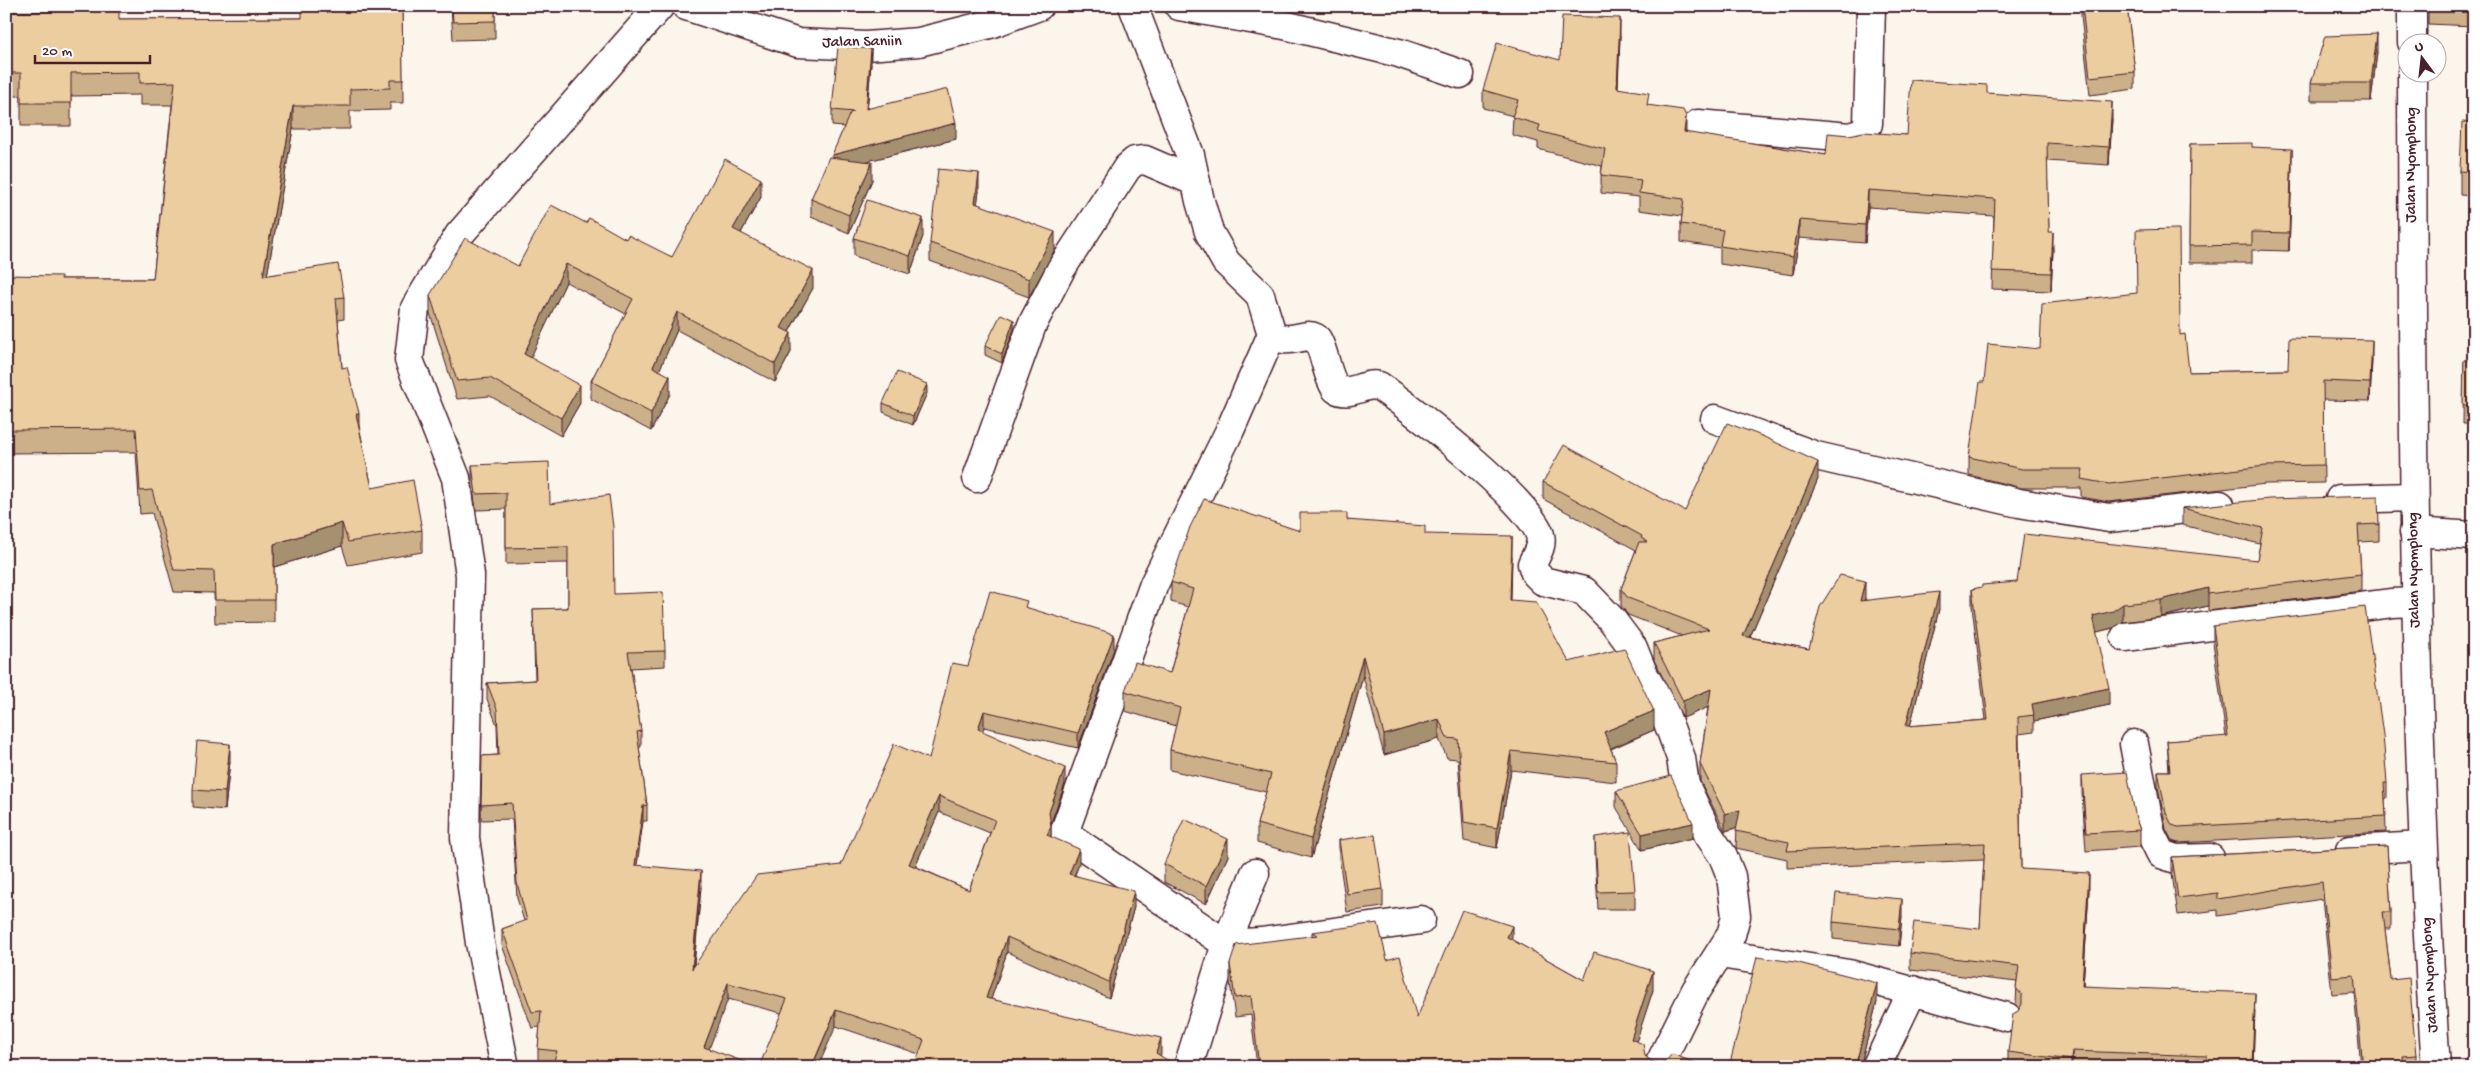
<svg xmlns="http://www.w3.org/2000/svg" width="2480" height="1073" font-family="'Gochi Hand',sans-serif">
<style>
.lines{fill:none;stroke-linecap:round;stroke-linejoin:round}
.minor-casing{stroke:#4a1f2b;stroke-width:31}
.tertiary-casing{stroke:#4a1f2b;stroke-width:31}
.minor{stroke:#fff;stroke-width:28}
.tertiary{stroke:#fff;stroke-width:28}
.wall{fill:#cbb089;stroke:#4a1f2b;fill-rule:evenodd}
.shaded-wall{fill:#a5906f;stroke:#4a1f2b}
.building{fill:#eccd9f;stroke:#4a1f2b;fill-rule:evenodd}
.labels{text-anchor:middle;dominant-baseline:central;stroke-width:5;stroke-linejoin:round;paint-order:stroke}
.street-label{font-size:16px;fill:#4a1f2b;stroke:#fff}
</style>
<rect width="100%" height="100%" fill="#fbf5ec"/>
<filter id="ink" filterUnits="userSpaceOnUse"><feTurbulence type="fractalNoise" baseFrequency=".02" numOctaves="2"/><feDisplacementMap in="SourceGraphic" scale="10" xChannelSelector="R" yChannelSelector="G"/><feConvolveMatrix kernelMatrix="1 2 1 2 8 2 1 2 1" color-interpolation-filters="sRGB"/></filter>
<g filter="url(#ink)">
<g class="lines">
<defs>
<g id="minor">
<polyline points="686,6 798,43 866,46 919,42 990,24 1039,6"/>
<path d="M1133 6 1190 155 1200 201 1209 232 1226 262 1260 295 1272 334C1287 344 1294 337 1309 336 1313 336 1317 338 1318 341 1326 356 1326 374 1336 389 1351 397 1364 382 1379 386 1412 409 1530 501 1540 535 1543 546 1536 555 1532 564L1535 573 1543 581 1584 591 1612 620 1633 648 1643 673 1663 709 1681 758 1685 785 1708 834 1723 856 1731 876 1736 916 1731 935 1696 990 1658 1067"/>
<polyline points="1179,6 1284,25 1399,53 1460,74"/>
<polyline points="1698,124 1850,137 1863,133 1868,124 1871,6"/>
<polyline points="1272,334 1230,430 1154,584 1064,833 1226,944 1261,942 1421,920"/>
<polyline points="1715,419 1816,456 2019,503 2109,518 2220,505"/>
<polyline points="977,478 1032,325 1061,269 1127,168 1135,161 1145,160 1196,182"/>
<polyline points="2340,499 2414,497"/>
<polyline points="2414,532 2474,536"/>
<polyline points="2125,637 2392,603 2416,602"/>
<polyline points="2134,744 2151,834 2161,854 2176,859 2210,858"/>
<polyline points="2350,850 2423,846"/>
<polyline points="1720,954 1849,974 2007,1017"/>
<polyline points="505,1067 480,943 465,838 470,575 456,478 409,360 415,308 459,235 660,6"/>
<polyline points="1188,1067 1226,944 1255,873"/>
<polyline points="1876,1067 1913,990"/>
</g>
<g id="tertiary">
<polyline points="2412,6 2412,42"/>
<path d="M2412 72C2413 404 2413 736 2436 1067"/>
</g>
</defs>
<use href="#minor" class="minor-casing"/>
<use href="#tertiary" class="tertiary-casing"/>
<use href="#minor" class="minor"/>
<use href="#tertiary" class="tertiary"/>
</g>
<g class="wall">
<polygon points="402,6 403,103 390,103 390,110 350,111 350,129 293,129 267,275 344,297 344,319 338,320 342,368 359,426 372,488 422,530 422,552 348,565 342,546 274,567 274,622 215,623 214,593 174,592 152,513 140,514 136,452 6,453 6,275 61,279 153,279 172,105 140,105 140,95 71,96 71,126 21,126 21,96 6,96 6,12 119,19 302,18"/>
<polygon points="451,6 495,6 495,39 453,40"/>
<polygon points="2081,6 2127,6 2135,72 2135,89 2090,95 2081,16"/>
<polygon points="2428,6 2474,6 2474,26 2428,24"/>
<polygon points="1620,36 1618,88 1649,106 1686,133 1826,155 1849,135 1907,135 1987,93 2112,119 2109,165 2047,161 2049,232 2053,250 2051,291 1992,289 1994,216 1868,207 1865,243 1799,238 1793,275 1720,264 1720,248 1681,242 1681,224 1682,216 1639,210 1639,197 1601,193 1601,175 1602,166 1538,149 1538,142 1512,135 1513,116 1483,108 1483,90 1560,60"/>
<polygon points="2377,52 2371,101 2311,101 2311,83"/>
<polygon points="871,64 867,109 956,139 867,161 872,180 849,233 811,217 811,199 832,158 844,127 832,126 832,110"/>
<polygon points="2474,97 2474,196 2460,195 2460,171 2472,123"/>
<polygon points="2190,144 2252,147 2292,166 2289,251 2252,250 2252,263 2189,263"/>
<polygon points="979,191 977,204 1055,249 1029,297 930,261 930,243"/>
<polygon points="761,197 741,233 813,288 789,332 791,352 775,382 677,330 659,370 670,394 651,431 591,399 591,381 626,314 566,282 530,358 580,403 561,436 490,396 457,399 430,313 430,295 518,266 586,223 672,257"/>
<polygon points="923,236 910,274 854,256 854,238"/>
<polygon points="1014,329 1002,363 985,355 985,346"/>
<polygon points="2180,335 2189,372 2288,370 2372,359 2370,401 2323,400 2324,483 2266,484 2109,502 2081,497 2081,488 2022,488 1969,475 1969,457 1984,382 2040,349"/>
<polygon points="2464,360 2474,360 2474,424 2463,424"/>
<polygon points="927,393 913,425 883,412 883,403"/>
<path d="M472 465 550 504 614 594 665 651V666L631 668 641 731V747H639L647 805V821H643L637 865 701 887 694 967 841 865 929 759 968 666 1027 608 1114 649 1078 748 984 727 982 731 1065 784 1051 824V837L1079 864 1075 875 1134 907 1109 998 1007 952 991 999 1161 1054H919L836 1026 781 1013 728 999 552 1066 538 1065V1049L540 1027 532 1028 502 945V929L524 921 517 898 512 819 481 820 482 756 498 755 497 725 487 699V683L535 680 533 609 568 608V563L506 564V509L476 510 472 481ZM939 812 990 833 969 890 915 866Z"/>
<polygon points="1818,479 1750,637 1809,649 1865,598 1865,600 1939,609 1910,726 1986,720 1972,606 1972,589 2257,560 2260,544 2182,525 2182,508 2379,524 2379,541 2359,542 2361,574 2361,591 2208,611 2208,606 2161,617 2123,622 2113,628 2096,632 2109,705 2034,721 2034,732 2019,734 2021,869 2089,890 2083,986 2255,1010 2253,1067 2008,1067 2008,1052 2019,1009 2016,1005 2017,982 1910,970 1910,953 1980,929 1984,860 1787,868 1787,859 1736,848 1737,828 1725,831 1700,781 1700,764 1708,707 1683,718 1654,660 1654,643 1682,636 1628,615 1621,606 1621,589 1636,550 1543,499 1543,482 1685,511"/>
<polygon points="1347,520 1425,534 1512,556 1511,600 1569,662 1654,730 1611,749 1616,762 1616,782 1511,770 1497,848 1464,841 1458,759 1447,758 1439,739 1384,755 1363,676 1311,858 1257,843 1257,824 1266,792 1170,770 1170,750 1176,726 1125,711 1125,691 1170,673 1188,607 1171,602 1171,582 1300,531"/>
<polygon points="2213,626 2387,783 2387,798 2385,799 2386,832 2178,843 2172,841 2166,829 2158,787 2158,771 2169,771 2167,741 2226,737 2213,642"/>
<polygon points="230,761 225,810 193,807 193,790"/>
<polygon points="2082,775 2136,819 2140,830 2140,847 2086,851 2082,793"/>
<polygon points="1616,791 1693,838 1642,850 1616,807"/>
<polygon points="1595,837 1635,891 1635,909 1598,909 1595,855"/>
<polygon points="1339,840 1383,889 1383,907 1347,912 1339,858"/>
<polygon points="2387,846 2391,912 2391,929 2385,929 2391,980 2416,1055 2416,1067 2361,1067 2354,992 2332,994 2322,899 2218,916 2218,910 2178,915 2172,874 2172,857"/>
<polygon points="1228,856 1206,904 1164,882 1164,864"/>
<polygon points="1902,917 1899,946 1833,939 1833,922"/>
<polygon points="1312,932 1387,960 1417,1018 1512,940 1584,980 1653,990 1636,1041 1645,1056 1652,1062 1660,1063 1706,1067 1257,1067 1251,1015 1235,1017 1230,983 1230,964 1312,936"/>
<polygon points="1877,1002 1860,1067 1729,1067"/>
</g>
<g class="shaded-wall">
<polygon points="1620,18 1620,36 1617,106 1617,88"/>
<polygon points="2377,34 2377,52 2371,101 2371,83"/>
<polygon points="871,49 871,64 866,125 866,109"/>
<polygon points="2112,102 2112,119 2109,165 2109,147"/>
<polygon points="293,106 293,129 263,299 263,276"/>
<polygon points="1686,116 1686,134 1684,132"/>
<polygon points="956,123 956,139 832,170 832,155"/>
<polygon points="2292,149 2292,166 2289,251 2289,233"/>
<polygon points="872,162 872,180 849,233 849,215"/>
<polygon points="979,173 979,191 975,221 975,203"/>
<polygon points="761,179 761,197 733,247 733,229"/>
<polygon points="1868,190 1868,207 1865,243 1865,225"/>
<polygon points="923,218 923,236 910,274 910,256"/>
<polygon points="1799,220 1799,238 1793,275 1793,257"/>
<polygon points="1055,232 1055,249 1029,297 1029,279"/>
<polygon points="2053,232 2053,250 2051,291 2051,273"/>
<polygon points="566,264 566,282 524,372 524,354"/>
<polygon points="813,270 813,288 781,346 781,328"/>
<polygon points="677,312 677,330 653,385 653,367"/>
<polygon points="1014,320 1014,329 1002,363 1002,354"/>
<polygon points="791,333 791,352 775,382 775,364"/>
<polygon points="2372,340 2372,359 2370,401 2370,383"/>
<polygon points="670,376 670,394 651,431 651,413"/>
<polygon points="927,384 927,393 913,425 913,416"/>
<polygon points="580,385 580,403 561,436 561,418"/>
<polygon points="359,413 359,436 356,414"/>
<polygon points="1818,462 1818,479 1743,653 1743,636"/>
<polygon points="342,523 342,546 274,567 274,544"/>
<polygon points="1512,536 1512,556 1510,619 1510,600"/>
<polygon points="1865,581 1865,598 1860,618 1860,601"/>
<polygon points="2208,588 2208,606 2161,617 2161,600"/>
<polygon points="1939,592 1939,609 1906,743 1906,726"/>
<polygon points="2123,604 2123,622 2113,628 2093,633 2093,616"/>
<polygon points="1114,634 1114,649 1078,748 1078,733"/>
<polygon points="1363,656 1363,676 1311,858 1311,839"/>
<polygon points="2109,688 2109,705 2034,721 2032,704"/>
<polygon points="1711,689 1711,706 1683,718 1683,701"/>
<polygon points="984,711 984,727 978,745 978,729"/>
<polygon points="1654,711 1654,730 1604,751 1604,732"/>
<polygon points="1439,719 1439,739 1384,755 1384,735"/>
<polygon points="230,744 230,761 225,810 225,792"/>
<polygon points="1511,751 1511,770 1497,848 1497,828"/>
<polygon points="1065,768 1065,784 1049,828 1049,812"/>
<polygon points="939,796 939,812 909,880 909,864"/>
<polygon points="643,806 643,821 635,880 635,865"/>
<polygon points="1740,810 1740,827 1725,831 1725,814"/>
<polygon points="1693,823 1693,838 1642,850 1642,834"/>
<polygon points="1051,826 1051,841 1047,835"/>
<polygon points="1228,839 1228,856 1206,904 1206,886"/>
<polygon points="1079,849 1079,864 1069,889 1069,874"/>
<polygon points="701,871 701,887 692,984 692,969"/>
<polygon points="2089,873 2089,890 2082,1003 2082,986"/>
<polygon points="1134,891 1134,907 1109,998 1109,982"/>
<polygon points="1902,899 1902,917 1899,946 1899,929"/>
<polygon points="1512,926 1512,945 1507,937"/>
<polygon points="1007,937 1007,952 986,1014 986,998"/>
<polygon points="1653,971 1653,990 1631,1058 1631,1039"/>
<polygon points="728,983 728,999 704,1062 704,1047"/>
<polygon points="1877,983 1877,1002 1860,1067 1855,1067"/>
<polygon points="2255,993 2253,1067 2252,1067"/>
<polygon points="836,1010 836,1026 818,1067 812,1067"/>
<polygon points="1161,1038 1161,1054 1156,1067 1156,1053"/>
<polygon points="2072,1051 2072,1067 2071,1067 2071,1060"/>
</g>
<g class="building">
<polygon points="302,6 402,6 403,80 390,80 390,88 350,89 350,106 293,106 263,276 338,264 344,297 336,298 342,368 347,367 359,413 356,414 372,488 413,480 422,530 348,542 342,523 274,544 274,600 215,600 214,571 174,570 152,490 140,491 136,429 6,430 6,275 61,276 61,279 153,279 175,82 140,83 140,72 71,73 71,103 21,103 21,73 6,73 6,12 119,11 119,19 302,18"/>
<polygon points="452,6 495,6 495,21 453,22"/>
<polygon points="2082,6 2127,6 2135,72 2090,77"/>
<polygon points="1562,16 1620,18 1617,88 1649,93 1647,105 1683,110 1686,116 1684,132 1826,155 1828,133 1849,135 1863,132 1907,135 1911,80 1987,85 1987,93 2112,102 2109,147 2047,143 2049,232 2053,232 2051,273 1992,271 1995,199 1868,190 1865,225 1799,220 1793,257 1720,246 1723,230 1681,224 1684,199 1639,193 1641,180 1601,175 1605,149 1538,131 1540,125 1512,117 1518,100 1483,90 1497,43 1560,60"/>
<polygon points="2377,34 2371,83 2311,83 2325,36"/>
<polygon points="838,46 871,49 866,109 948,89 956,123 832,155 850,113 854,112 832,110"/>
<polygon points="2474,97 2474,172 2460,171 2462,122 2472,123"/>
<polygon points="2252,143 2252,147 2292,149 2289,233 2252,232 2252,245 2189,246 2190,144"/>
<polygon points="829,157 872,162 849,215 811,199"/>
<polygon points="725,159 761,179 733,229 813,270 781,328 791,333 775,364 677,312 653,367 670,376 651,413 591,381 633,299 566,264 524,354 580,385 561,418 490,378 457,381 430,295 465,238 518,266 551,205 586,223 589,218 626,239 628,235 672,257"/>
<polygon points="938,169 979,173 975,203 1055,232 1029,279 930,243"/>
<polygon points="867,200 923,218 910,256 854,238"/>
<polygon points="2179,229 2180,335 2185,334 2189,372 2288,370 2289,338 2372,340 2370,383 2323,381 2324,465 2266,466 2109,484 2081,479 2083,469 2022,469 1969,457 1980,382 1984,382 1988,344 2040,349 2042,304 2137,293 2136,230"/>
<polygon points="1001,314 1014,320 1002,354 985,346"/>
<polygon points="2464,360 2474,360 2474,406 2463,406"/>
<polygon points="897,372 927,384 913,416 883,403"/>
<polygon points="1727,423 1762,436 1818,462 1743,636 1809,649 1820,607 1840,575 1865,581 1860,601 1939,592 1906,726 1988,720 1972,589 1982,587 1982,585 2017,582 2024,534 2257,560 2263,528 2182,508 2269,499 2378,496 2379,524 2358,525 2361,574 2208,594 2208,588 2161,600 2123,604 2113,611 2093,616 2109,688 2032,704 2034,715 2018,717 2021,869 2089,873 2082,986 2255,993 2252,1067 2208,1067 2207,1056 2072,1051 2071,1060 2008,1052 2013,1014 2018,1011 2022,1004 2022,995 2016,988 2019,966 1910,953 1914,922 1980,929 1985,843 1787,851 1789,842 1736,831 1740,810 1725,814 1700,764 1711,689 1683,701 1654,643 1709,629 1628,598 1621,589 1639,542 1648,542 1641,538 1642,536 1543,482 1564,445 1685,511"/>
<path d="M549 462 550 504 609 495 613 527 614 594 663 592 665 651 628 652 641 731 637 732 647 805 643 806 635 865 701 871 692 969 757 875 841 865 894 744 929 759 952 663 968 666 990 591 1027 601 1025 607 1114 634 1078 733 984 711 978 729 1065 768 1049 812 1051 826 1047 835 1079 849 1069 874 1134 891 1109 982 1007 937 986 998 1161 1038 1156 1053 1178 1067H914L924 1040 836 1010 812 1066 814 1067H759L787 999 728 983 704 1047 758 1067H552L557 1051 538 1049 541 1011 532 1012 502 929 527 920 517 883 512 803 481 805 482 756 499 755 497 709 487 683 536 680 533 609 568 608V547L506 548V493L476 494 472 465ZM939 796 995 820 969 890 909 864Z"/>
<polygon points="1204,499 1300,531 1300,513 1347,513 1347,520 1425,526 1425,534 1512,536 1510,600 1536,602 1569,662 1624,648 1654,711 1604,732 1616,762 1511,751 1497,828 1464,822 1458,739 1447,738 1439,719 1384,735 1363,656 1311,839 1257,824 1271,774 1170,750 1180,708 1125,691 1135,662 1170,673 1193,589 1171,582 1190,527"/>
<polygon points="2365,607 2383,735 2387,783 2384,783 2386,816 2178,827 2172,825 2166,813 2158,771 2170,771 2167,741 2228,736 2213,626"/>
<polygon points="197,741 230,744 225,792 193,790"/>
<polygon points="2127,772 2136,819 2140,830 2086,833 2082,775"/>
<polygon points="1671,776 1693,823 1642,834 1616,791"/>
<polygon points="1184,819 1228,839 1206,886 1164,864"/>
<polygon points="1630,832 1635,891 1598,892 1595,837"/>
<polygon points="1375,835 1383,889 1347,894 1339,840"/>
<polygon points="2387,846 2391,912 2383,912 2391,980 2409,978 2416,1055 2403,1056 2404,1067 2363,1067 2354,975 2332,977 2322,882 2218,899 2218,893 2178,898 2172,857"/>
<polygon points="1836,893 1902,899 1899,929 1833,922"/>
<polygon points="1462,910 1512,926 1507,937 1584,980 1594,952 1653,971 1631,1039 1643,1044 1645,1056 1652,1062 1660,1063 1666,1061 1672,1054 1706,1067 1259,1067 1251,996 1235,998 1230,964 1236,945 1318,935 1312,932 1378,923 1387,960 1400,956 1417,1018"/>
<polygon points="1757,957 1795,962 1877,983 1855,1067 1807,1067 1797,1064 1796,1067 1729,1067"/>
</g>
</g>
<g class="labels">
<g class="street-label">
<text transform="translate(862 43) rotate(-1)">Jalan Saniin</text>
<text transform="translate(2412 165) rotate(-90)">Jalan Nyomplong</text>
<text transform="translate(2415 570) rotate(-91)">Jalan Nyomplong</text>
<text transform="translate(2431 975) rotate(-93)">Jalan Nyomplong</text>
</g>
</g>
<rect width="2480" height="1073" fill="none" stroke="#fff" stroke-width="25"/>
<rect x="12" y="12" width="2455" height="1048" fill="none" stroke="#4a1f2b" stroke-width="2" filter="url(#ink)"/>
<g transform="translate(2422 58) rotate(345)"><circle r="24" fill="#ffffff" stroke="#b7a5aa"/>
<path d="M0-4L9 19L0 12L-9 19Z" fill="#4a1f2b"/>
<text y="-8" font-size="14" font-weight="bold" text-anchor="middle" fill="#4a1f2b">U</text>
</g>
<path d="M35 55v8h115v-8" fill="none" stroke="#4a1f2b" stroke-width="2.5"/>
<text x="42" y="55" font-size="15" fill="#4a1f2b" stroke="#ffffff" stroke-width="4" paint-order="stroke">20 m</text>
</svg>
